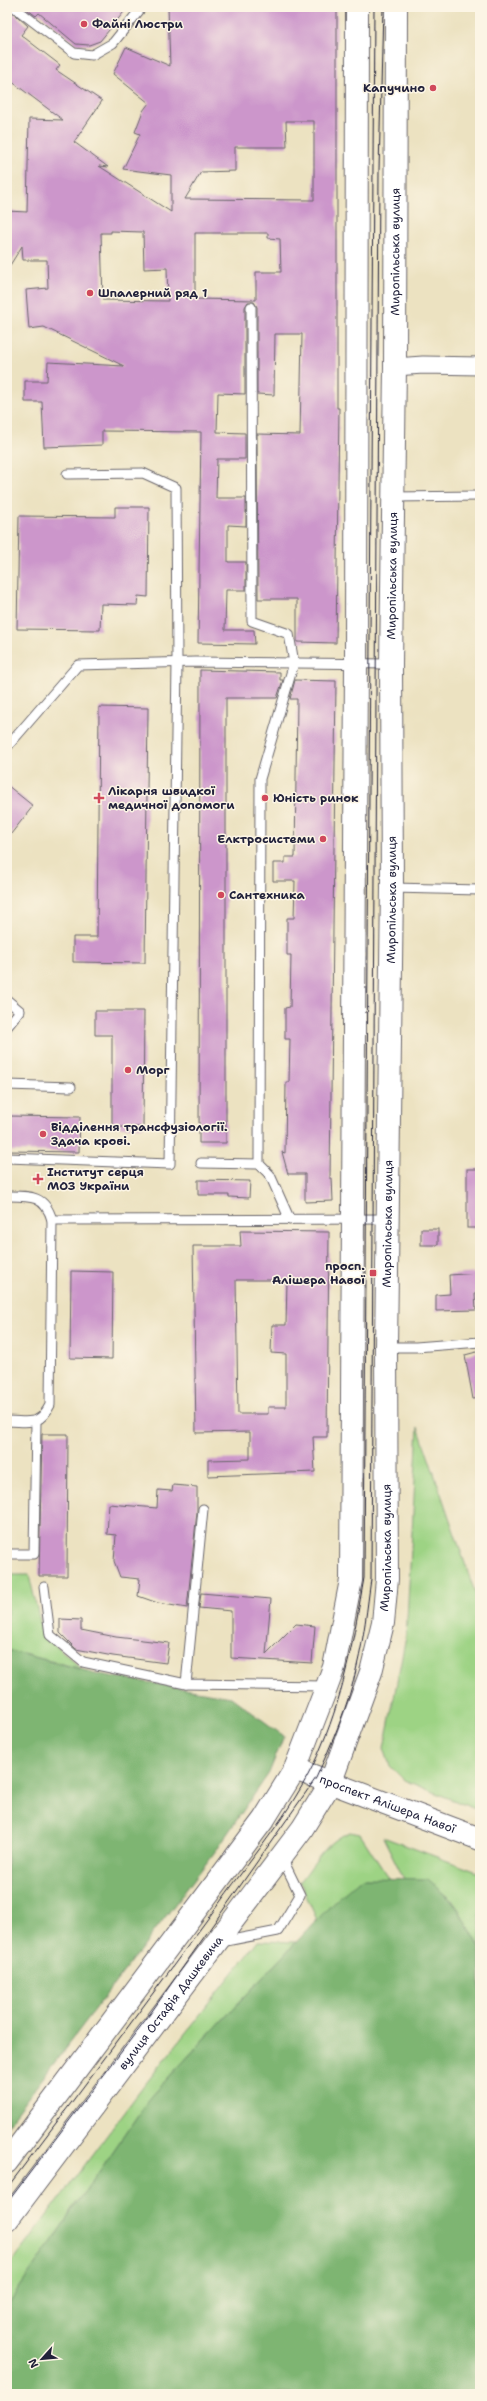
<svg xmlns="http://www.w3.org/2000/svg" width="487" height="2401" font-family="'Shantell Sans',sans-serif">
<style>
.green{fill:#9dd384;stroke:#607a60}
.forest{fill:#7eb572;stroke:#506c56}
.building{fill:#cc96cb;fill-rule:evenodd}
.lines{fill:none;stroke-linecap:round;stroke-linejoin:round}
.lane-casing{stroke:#69656a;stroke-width:11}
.street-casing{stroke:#69656a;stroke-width:19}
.secondary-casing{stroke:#69656a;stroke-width:24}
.lane{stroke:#fff;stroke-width:9}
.street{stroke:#fff;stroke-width:17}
.secondary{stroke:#fff;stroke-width:22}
.tram{stroke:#22223b;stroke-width:1}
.poi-dot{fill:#d1495b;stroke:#fcf5e5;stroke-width:1.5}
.labels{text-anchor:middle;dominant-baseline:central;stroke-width:3;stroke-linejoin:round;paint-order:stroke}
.poi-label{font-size:12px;font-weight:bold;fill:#22223b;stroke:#fcf5e5;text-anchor:start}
.street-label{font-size:12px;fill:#22223b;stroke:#fcf5e5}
</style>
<rect width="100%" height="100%" fill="#fcf5e5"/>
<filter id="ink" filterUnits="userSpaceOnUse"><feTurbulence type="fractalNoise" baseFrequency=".025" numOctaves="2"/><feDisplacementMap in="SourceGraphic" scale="8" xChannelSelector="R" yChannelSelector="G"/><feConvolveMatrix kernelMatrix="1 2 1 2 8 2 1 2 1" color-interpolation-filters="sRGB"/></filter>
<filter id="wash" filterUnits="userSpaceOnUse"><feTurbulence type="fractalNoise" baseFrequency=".012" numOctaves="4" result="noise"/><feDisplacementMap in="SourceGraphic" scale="16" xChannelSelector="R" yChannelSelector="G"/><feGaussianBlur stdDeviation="0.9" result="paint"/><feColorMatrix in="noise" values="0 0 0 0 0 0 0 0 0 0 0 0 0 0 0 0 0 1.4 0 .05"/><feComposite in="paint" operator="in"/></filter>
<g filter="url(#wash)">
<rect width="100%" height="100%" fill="#ece2c1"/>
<g class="green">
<polygon points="418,1427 480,1607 480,1811 404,1780 390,1766 384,1748 406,1636"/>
<polygon points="7,1575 29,1575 43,1634 82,1669 7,1650"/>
<path d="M350 1832 360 1834 389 1879 362 1878 317 1920 300 1882C315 1863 326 1841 350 1832Z"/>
<polygon points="383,1837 480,1873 480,1947 455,1903 427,1880 404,1879"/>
<polygon points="258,1941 296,1942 151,2096 7,2306 7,2269 143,2087"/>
</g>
<g class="forest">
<polygon points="7,1650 99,1674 231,1697 284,1736 269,1773 214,1853 7,2125"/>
<polygon points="362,1878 427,1879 455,1904 480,1947 480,2394 7,2394 7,2306 151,2096 334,1902"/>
</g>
<g id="blocks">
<g class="building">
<path d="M7 7 28 26 21 35 60 65 56 70 102 101 74 142 108 167 99 166 171 212V175L123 169 140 134 135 132 143 111 149 103 113 74 126 47 170 66 168 7H337V408H339L336 643 297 642V599H258L257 434 300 435 302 334H275L274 395 257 394V307L254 302H248L245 307V394L218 393 217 432 245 433V459H217L216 498H246V526L228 525V562H246V590H226L225 630H254L255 644 198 643 201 432 102 431V445L44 447 42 402H25V381H47L48 362 124 366 44 327 29 329 26 290 48 288 47 260H23L22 246 7 270V211L27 212 29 119 63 120 7 78ZM286 121H314V200L185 199 201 172 235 171V147H287ZM111 231 143 232 144 269 167 268 168 301 103 300 101 233H111ZM195 233H268V238L280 239 281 272H256V300L195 299Z"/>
<polygon points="24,7 128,7 100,41 89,45 76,44 39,13 36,16"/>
<polygon points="115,507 149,507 148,597 138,596 137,605 101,604 100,630 17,629 19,516 115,517"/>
<polygon points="200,670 280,672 280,680 283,680 277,698 226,698 226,1143 199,1143"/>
<polygon points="295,680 336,681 330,1178 332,1178 333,1201 305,1202 305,1174 288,1174 282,1152 285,1153 286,1082 289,1082 290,1039 285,1039 285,1008 290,1007 291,955 287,955 287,918 294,918 295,881 273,881 273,863 285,863 285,857 295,857 297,699 290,699"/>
<polygon points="99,707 148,708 145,963 73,962 73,937 97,937"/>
<polygon points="7,785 33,806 7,839"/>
<polygon points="95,1011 144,1011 143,1127 112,1127 112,1035 95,1035"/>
<polygon points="7,1116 80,1117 79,1152 7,1151"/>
<rect x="467" y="1169" width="13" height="59"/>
<polygon points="198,1180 250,1181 249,1198 229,1197 229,1195 198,1195"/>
<rect x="421" y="1229" width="17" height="16"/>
<path d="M240 1231 329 1232 327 1437H313L315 1472 208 1476V1460L250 1459V1432L196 1433 193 1246H241ZM236 1280H287L286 1325H272L271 1353 286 1354V1407H268V1414H238Z"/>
<polygon points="71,1271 113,1272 112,1359 70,1358"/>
<polygon points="480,1273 480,1293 475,1293 476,1310 436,1311 436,1295 450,1294 449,1275"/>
<polygon points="480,1351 480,1398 473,1399 465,1355"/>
<polygon points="42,1434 68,1434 67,1576 39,1576"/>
<polygon points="173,1485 197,1487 197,1512 187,1608 158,1603 138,1596 140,1579 120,1577 114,1561 116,1535 107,1534 109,1504 157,1508 158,1490 172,1491"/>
<polygon points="201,1593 271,1599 266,1654 296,1624 315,1626 312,1663 231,1658 231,1611 199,1608"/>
<polygon points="60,1619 81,1620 81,1630 116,1637 169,1643 166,1663 113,1656 76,1649 60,1633"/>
</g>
</g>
</g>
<g filter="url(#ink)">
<use href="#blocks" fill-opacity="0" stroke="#69656a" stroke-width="1"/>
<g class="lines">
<defs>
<g id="lane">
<polyline points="14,7 74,53 92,55 113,43 142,7"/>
<polyline points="251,307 252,621 289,634 294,663 260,779 259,1164"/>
<polyline points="393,497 480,496"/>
<polyline points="7,747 78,665 196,662 391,664"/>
<polyline points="392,888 480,890"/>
<polyline points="7,1000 20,1011 7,1027"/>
<polyline points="7,1085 71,1087"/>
<polyline points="7,1158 170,1164 177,662 176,488 143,473 67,474"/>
<polyline points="201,1163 259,1164 270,1175 290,1220"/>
<path d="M7 1196C30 1196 45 1195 52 1220L50 1405C39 1427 29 1421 7 1421"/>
<polyline points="52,1220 387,1219"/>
<polyline points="386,1347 416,1347 480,1342"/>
<polyline points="7,1554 34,1554 36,1421"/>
<polyline points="44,1587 50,1635 83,1662 186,1684 326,1686"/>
<polyline points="186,1684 203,1509"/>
<polyline points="221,1942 278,1931 300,1895 282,1858"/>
</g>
<polyline id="street" points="395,367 423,365 480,366"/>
<g id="secondary">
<path id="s1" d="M295 1769 480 1839"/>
<polyline points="7,2162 264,1819 295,1769 327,1686 334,1667 351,1580 356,664 357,7"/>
<path id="s2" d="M7 2220 302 1829 330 1784 371 1672 383 1623 387 1579 386 1347 392 888 391 664 395 367 396 7"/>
</g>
</defs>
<use href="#lane" class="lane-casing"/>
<use href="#street" class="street-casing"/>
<use href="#secondary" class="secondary-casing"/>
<use href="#lane" class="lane"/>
<use href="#street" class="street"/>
<use href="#secondary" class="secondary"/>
<g class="tram">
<path d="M7 2188C79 2093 150 1998 220 1902 256 1852 299 1803 322 1745 345 1690 354 1636 364 1578L374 7"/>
<path d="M7 2203 150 2014 316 1778C332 1743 349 1704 357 1666 364 1638 367 1608 371 1579L379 170 383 7"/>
</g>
</g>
</g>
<g class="poi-dot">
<circle cx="84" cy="24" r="4"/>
<circle cx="433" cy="88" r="4"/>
<circle cx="90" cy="293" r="4"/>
<path d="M97 792h4v4h4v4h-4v4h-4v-4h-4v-4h4z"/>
<circle cx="265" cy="798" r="4"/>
<circle cx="323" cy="839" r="4"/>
<circle cx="221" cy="895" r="4"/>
<circle cx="128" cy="1070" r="4"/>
<circle cx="43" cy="1134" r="4"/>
<path d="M36 1173h4v4h4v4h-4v4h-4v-4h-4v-4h4z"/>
<rect x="369" y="1269" width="8" height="8" rx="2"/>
</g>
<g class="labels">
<g class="poi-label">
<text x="92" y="24">Файні Люстри</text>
<text x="425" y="88" text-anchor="end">Капучино</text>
<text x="98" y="293">Шпалерний ряд 1</text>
<text x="108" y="791">Лікарня швидкої<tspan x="108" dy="14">медичної допомоги</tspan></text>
<text x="273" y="798">Юність ринок</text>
<text x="315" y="839" text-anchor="end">Елктросистеми</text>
<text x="229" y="895">Сантехника</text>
<text x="136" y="1070">Морг</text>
<text x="51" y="1127">Відділення трансфузіології.<tspan x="51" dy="14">Здача крові.</tspan></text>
<text x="47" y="1172">Інститут серця<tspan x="47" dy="14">МОЗ України</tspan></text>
<text x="365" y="1266" text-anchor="end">просп.<tspan x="365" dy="14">Алішера Навої</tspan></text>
</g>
<g class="street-label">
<text stroke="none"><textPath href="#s2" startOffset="2084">Миропільська вулиця</textPath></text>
<text stroke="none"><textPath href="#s2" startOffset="1760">Миропільська вулиця</textPath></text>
<text stroke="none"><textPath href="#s2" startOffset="1436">Миропільська вулиця</textPath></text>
<text stroke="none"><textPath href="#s2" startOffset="1112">Миропільська вулиця</textPath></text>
<text stroke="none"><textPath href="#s2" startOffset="788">Миропільська вулиця</textPath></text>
<text stroke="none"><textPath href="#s1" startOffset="99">проспект Алішера Навої</textPath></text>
<text stroke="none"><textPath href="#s2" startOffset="272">вулиця Остафія Дашкевича</textPath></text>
</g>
</g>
<rect width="487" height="2401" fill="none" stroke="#fcf5e5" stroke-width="24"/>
<g transform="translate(42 2359) rotate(243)" stroke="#fcf5e5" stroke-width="3" paint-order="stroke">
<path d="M0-3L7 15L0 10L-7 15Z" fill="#22223b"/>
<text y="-6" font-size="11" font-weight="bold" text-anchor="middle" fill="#22223b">N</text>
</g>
</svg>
